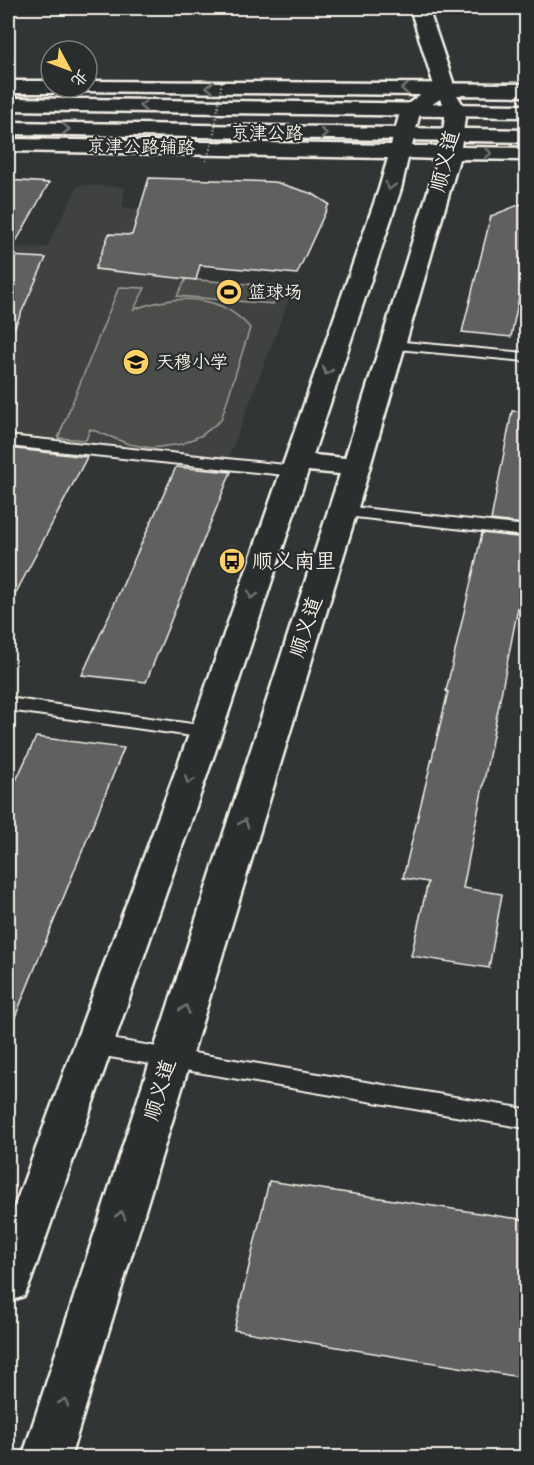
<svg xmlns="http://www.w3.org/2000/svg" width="534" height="1465" font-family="Pangolin,'LXGW WenKai TC',sans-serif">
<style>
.built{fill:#404242}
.green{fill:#4b4d4c;stroke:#a09f9a;stroke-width:1.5}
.building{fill:#5f605f;stroke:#f4f1e8;stroke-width:1.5}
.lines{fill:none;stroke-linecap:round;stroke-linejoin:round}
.service-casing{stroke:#f4f1e8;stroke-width:4}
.minor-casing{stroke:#f4f1e8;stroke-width:5}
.tertiary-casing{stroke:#f4f1e8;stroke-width:5}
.trunk-casing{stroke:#f4f1e8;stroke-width:5}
.service{fill:#2a2d2e;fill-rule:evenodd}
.minor{fill:#2a2d2e;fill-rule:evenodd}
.tertiary{fill:#2a2d2e;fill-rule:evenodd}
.trunk{fill:#2a2d2e;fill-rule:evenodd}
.path-bridge{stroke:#f4f1e8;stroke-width:2;stroke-dasharray:1 3;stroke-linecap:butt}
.oneway{stroke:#71726f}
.labels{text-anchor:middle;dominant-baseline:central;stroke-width:4.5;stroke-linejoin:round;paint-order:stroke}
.far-street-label{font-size:18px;fill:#f4f1e8;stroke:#2a2d2e}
.far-poi-label{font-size:18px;fill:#f4f1e8;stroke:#2a2d2e;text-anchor:start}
.street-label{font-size:21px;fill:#f4f1e8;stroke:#2a2d2e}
.poi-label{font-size:21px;fill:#f4f1e8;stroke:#2a2d2e;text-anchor:start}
</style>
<rect width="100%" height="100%" fill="#323535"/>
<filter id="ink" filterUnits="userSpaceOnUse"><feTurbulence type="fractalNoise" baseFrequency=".0167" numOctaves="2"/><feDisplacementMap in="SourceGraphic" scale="12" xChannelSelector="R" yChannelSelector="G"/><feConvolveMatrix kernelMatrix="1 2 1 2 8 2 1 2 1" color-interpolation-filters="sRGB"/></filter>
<g filter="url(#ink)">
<polygon class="built" points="78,185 125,187 122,208 230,213 197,278 294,286 227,462 8,437 8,258 13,247 47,247"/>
<g class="green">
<polygon points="186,279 281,287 273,304 177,296"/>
<path d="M119 287 145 288 134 309C175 295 219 292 250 328L221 420 202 435 182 444 151 448 129 444 90 429 86 440 58 438Z"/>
</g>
<g class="building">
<polygon points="149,178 275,182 313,194 329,204 297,274 200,265 196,280 95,269 109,234 132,235"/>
<polygon points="8,180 49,183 8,256"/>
<polygon points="526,202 526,263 511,337 462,332 491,216"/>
<polygon points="8,256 46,258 8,342"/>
<polygon points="512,411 526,412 526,524 491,520"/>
<polygon points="8,448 87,457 8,608"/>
<polygon points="176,467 231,472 146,682 82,675"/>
<polygon points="482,533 526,538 526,567 463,888 502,894 489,968 411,956 428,882 403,878 448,692 446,691"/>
<polygon points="36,737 124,748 9,1032 8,798"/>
<polygon points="269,1181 526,1220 526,1378 234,1330"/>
</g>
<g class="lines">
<defs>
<g id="service">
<polygon points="392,341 526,353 526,361 387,348 385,345"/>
<polygon points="8,436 294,466 302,471 294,476 8,446"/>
<polygon points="343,506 526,526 526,536 337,515 335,511 337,507"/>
<polygon points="8,698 206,726 213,728 216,732 213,736 206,738 8,710"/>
<polygon points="92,1036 526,1109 526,1128 92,1054 84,1051 80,1045 84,1039"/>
</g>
<polygon id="minor" points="410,8 428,8 453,82 450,93 436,93 433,82"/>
<g id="tertiary">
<polygon points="8,81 51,81 51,87 61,87 58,91 51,93 8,93"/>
<path d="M87 81 526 84V96L457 95 466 110 461 147 526 148V160L459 159 357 511 70 1458H22L340 474 308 471 222 732 30 1283 24 1296 8 1302V1224L190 732 379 189 388 158 8 151V139L391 145 401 109 420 95 80 91 77 87H87ZM440 99 446 110 441 146H412L420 112ZM408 158 438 159 345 458 313 455 401 189Z"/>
</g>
<g id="trunk">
<polygon points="8,98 526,105 526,117 8,110"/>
<polygon points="8,122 526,130 526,142 8,134"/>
</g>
</defs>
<use href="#service" class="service-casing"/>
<use href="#minor" class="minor-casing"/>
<use href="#tertiary" class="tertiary-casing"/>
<use href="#trunk" class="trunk-casing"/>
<use href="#service" class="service"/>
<use href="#minor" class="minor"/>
<use href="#tertiary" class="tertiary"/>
<use href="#trunk" class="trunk"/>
<polyline class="path-bridge" points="206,161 213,140 222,80"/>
</g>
<defs><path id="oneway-chevron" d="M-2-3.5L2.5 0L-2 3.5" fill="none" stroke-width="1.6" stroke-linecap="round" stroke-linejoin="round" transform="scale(1.5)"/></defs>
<g class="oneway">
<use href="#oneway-chevron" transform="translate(210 87) rotate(-180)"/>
<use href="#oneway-chevron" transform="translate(405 89) rotate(-179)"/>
<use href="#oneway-chevron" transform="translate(143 106) rotate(-179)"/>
<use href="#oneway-chevron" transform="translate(66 129) rotate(1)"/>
<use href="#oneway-chevron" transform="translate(324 134) rotate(1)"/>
<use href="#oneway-chevron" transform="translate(488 153) rotate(1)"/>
<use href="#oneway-chevron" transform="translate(390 186) rotate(105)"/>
<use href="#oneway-chevron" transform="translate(327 371) rotate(109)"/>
<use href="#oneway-chevron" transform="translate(252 595) rotate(109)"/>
<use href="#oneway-chevron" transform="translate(189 780) rotate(110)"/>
<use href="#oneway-chevron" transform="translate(244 823) rotate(-72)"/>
<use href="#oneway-chevron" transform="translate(185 1009) rotate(-72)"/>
<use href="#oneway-chevron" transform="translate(121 1215) rotate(-73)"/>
<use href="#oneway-chevron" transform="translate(64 1402) rotate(-73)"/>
</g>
</g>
<defs>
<symbol id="stadium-disc" viewBox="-11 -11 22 22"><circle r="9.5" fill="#ffd166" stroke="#2a2d2e"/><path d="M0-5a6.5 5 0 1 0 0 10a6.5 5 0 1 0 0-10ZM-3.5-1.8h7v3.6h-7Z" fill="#111"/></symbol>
<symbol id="school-disc" viewBox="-11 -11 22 22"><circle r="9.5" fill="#ffd166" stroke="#2a2d2e"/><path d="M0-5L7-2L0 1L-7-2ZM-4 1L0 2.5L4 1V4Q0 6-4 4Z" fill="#111"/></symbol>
<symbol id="bus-disc" viewBox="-11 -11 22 22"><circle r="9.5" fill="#ffd166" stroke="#2a2d2e"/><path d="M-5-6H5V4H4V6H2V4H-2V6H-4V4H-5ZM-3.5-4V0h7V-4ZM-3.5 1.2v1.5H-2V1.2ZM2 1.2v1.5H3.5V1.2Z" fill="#111"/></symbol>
</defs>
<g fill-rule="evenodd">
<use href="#stadium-disc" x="214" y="277" width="30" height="30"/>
<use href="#school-disc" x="121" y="347" width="30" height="30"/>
<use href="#bus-disc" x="217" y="546" width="30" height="30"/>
</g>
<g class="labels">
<g class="far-street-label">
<text transform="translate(267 133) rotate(1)">京津公路</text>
<text transform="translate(141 147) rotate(1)">京津公路辅路</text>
</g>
<g class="far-poi-label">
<text x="248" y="292">篮球场</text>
<text x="156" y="362">天穆小学</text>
</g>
<g class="street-label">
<text transform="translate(445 161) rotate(-76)">顺义道</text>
<text transform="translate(306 627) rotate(-72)">顺义道</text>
<text transform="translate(160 1090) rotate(-73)">顺义道</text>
</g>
<g class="poi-label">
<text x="252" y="561">顺义南里</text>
</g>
</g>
<rect width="534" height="1465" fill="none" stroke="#2a2d2e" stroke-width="30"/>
<rect x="15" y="15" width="504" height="1435" fill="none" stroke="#f4f1e8" stroke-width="2" filter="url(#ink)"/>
<g transform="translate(69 69) rotate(131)"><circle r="28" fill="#2a2d2e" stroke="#7b7b78" stroke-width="1.5"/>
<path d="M0-4.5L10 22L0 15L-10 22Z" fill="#ffd166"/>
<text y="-9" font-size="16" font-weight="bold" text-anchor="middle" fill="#f4f1e8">北</text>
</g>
</svg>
